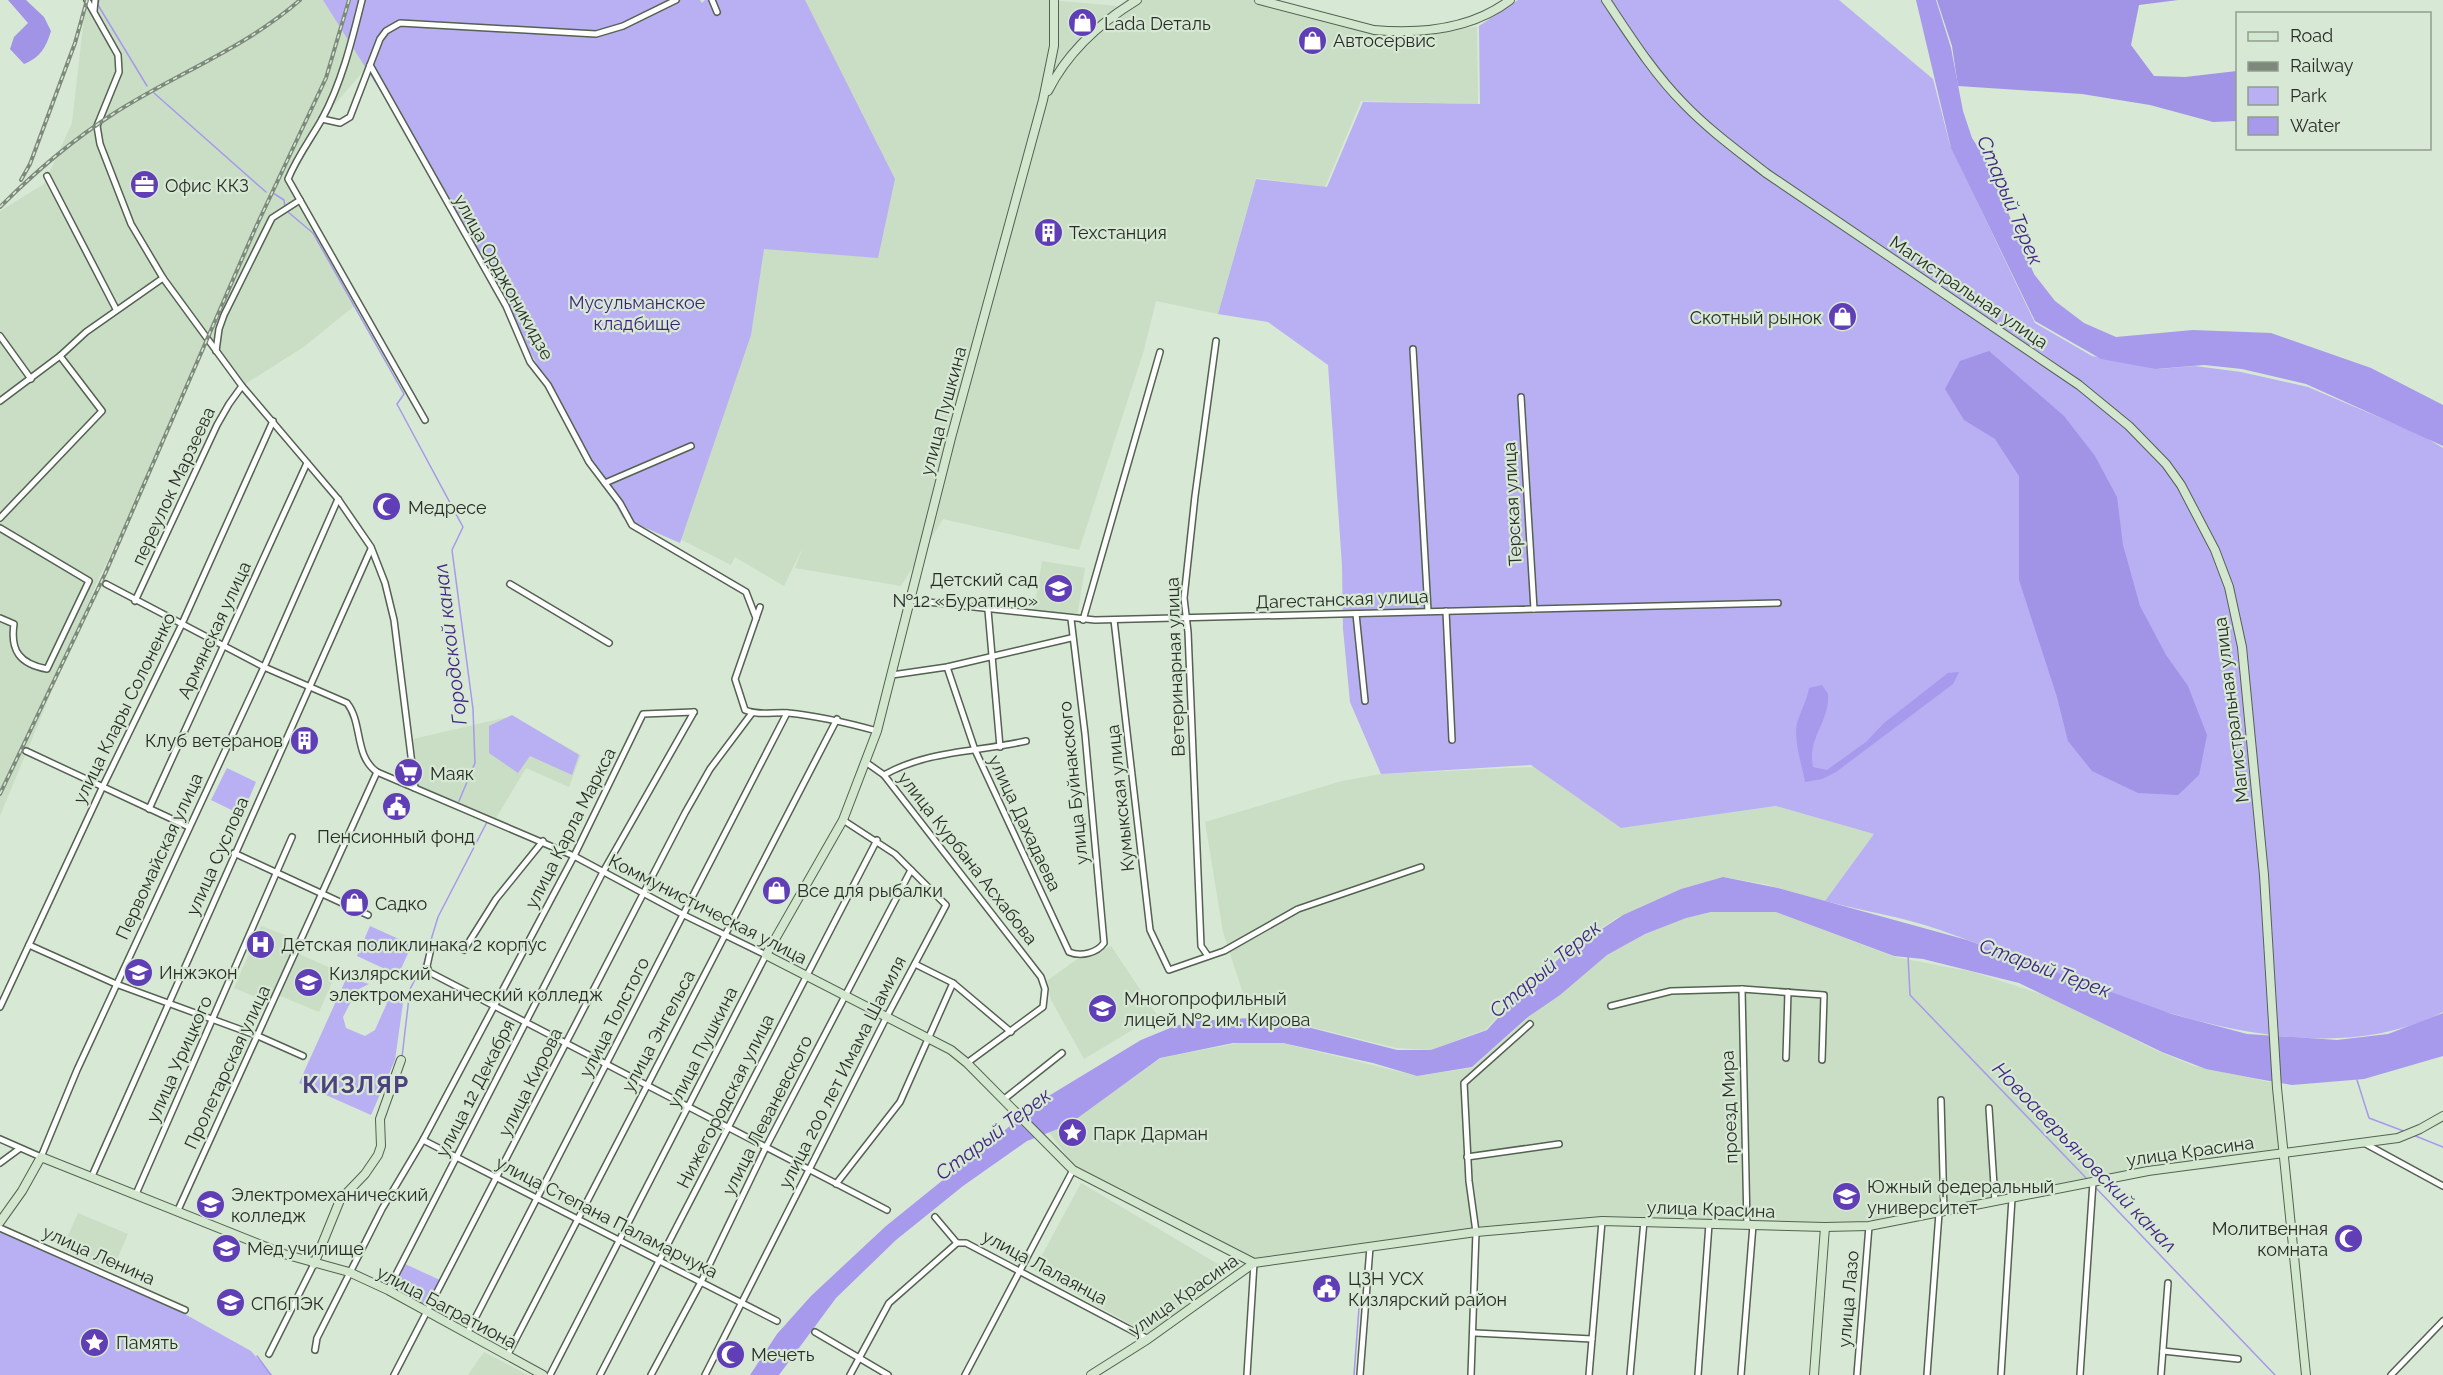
<svg xmlns="http://www.w3.org/2000/svg" width="2443" height="1375" font-family="Raleway,sans-serif">
<style>
.built{fill:#c9dec5}
.green{fill:#b9aff3}
.forest{fill:#a193e5}
.water{fill:#a799ec}
.lines{fill:none;stroke-linecap:round;stroke-linejoin:round}
.stream{stroke:#a799ec;stroke-width:1.5}
.street-casing{stroke:#536251;stroke-width:8}
.secondary-casing{stroke:#536251;stroke-width:10}
.street{stroke:#fff;stroke-width:5}
.secondary{stroke:#d3e7cf;stroke-width:8}
.rail-casing{stroke:#7d897b;stroke-width:4}
.rail{stroke:#d7e8d4;stroke-width:1.5;stroke-dasharray:4.5;stroke-linecap:butt}
.labels{text-anchor:middle;dominant-baseline:central;stroke-width:4.5;stroke-linejoin:round;paint-order:stroke}
.poi-label{font-size:18px;fill:#282e27;stroke:#d7e8d4;text-anchor:start}
.street-label{font-size:18px;fill:#282e27;stroke:#d7e8d4}
.park-label{font-size:18px;fill:#3c1f7d;stroke:#d7e8d4}
.water-label{font-size:20px;font-style:italic;fill:#412584;stroke:#d7e8d4}
.district-label{font-size:24px;font-weight:bold;letter-spacing:1.5px;fill:#4d417e;stroke:#d7e8d4}
</style>
<rect width="100%" height="100%" fill="#d7e8d4"/>
<g class="built">
<polygon points="86,0 336,0 373,60 322,119 288,180 358,303 305,346 242,386 205,339 148,478 97,582 0,816 0,211 44,184 72,123"/>
<polygon points="803,0 1049,0 1129,7 1143,0 1276,0 1386,37 1477,27 1478,104 1361,101 1325,187 1256,178 1218,314 1156,301 1144,350 1079,550 943,519 901,586 795,568 803,547 784,586 735,557 731,565 678,538"/>
<polygon points="1042,561 1085,568 1077,617 1034,610"/>
<polygon points="512,716 581,755 569,787 526,768 496,818 419,786 413,739"/>
<polygon points="1534,767 1621,828 1777,806 1874,834 1825,901 1765,884 1722,877 1681,889 1618,917 1562,953 1520,992 1486,1029 1432,1050 1396,1048 1279,1019 1251,1018 1223,932 1205,822 1342,781 1381,774"/>
<polygon points="1713,912 1777,912 1895,957 1973,972 2056,999 2153,1049 2194,1066 2279,1084 2285,1156 2212,1169 2132,1174 1859,1226 1608,1217 1254,1260 1074,1166 1049,1132 1067,1125 1161,1058 1238,1043 1282,1043 1417,1076 1472,1068 1529,1017 1607,955 1643,935 1685,918"/>
<polygon points="261,926 298,940 271,1003 234,988"/>
<polygon points="1111,946 1157,1015 1084,1059 1051,1000 1047,981 1076,960"/>
<polygon points="297,953 337,971 319,1012 278,995"/>
<polygon points="1081,1183 1223,1267 1206,1297 1146,1333 1034,1270"/>
<polygon points="78,1213 128,1234 112,1271 62,1249"/>
<polygon points="484,1352 528,1375 468,1375"/>
</g>
<g class="green">
<polygon points="323,0 700,0 702,3 705,0 805,0 895,179 878,258 764,249 751,335 680,543 623,518 416,148"/>
<path d="M1518 0H1839L1933 79 1950 145 2035 323 2092 356 2158 369 2195 366 2241 372 2308 387 2423 436 2443 448V1012C2294 1088 2085 981 1940 930 1904 917 1863 911 1825 901L1874 834 1776 806 1621 828 1531 765 1381 774 1350 702 1343 629 1342 565 1328 365 1268 322 1218 314 1256 179 1327 187 1363 102 1480 104 1479 26Z"/>
<polygon points="512,715 579,755 572,775 530,756 518,773 489,753 489,726"/>
<polygon points="227,768 256,782 242,815 211,800"/>
<polygon points="370,926 412,945 398,975 357,956"/>
<polygon points="347,977 369,984 357,990 343,1017 346,1028 365,1036 375,1030 387,1003 382,989 404,996 395,1060 371,1115 299,1083"/>
<polygon points="0,1228 174,1308 251,1351 272,1375 0,1375"/>
<polygon points="405,1264 440,1280 427,1306 392,1289"/>
</g>
<g class="forest">
<path d="M8 0H26L44 17 51 31C46 47 41 57 24 64L10 49 14 37 28 23Z"/>
<polygon points="1937,0 2178,0 2139,5 2131,45 2154,76 2185,77 2237,71 2237,121 2213,122 2150,105 2082,94 1958,86 1952,46"/>
<polygon points="1989,351 2064,416 2095,456 2117,497 2123,545 2140,606 2166,655 2188,686 2207,735 2199,775 2178,795 2138,793 2092,771 2068,741 2057,697 2019,580 2019,476 1995,439 1964,420 1945,389 1960,361"/>
</g>
<g class="water">
<polygon points="1916,0 1936,0 1951,48 1963,111 1972,138 1986,160 2034,274 2055,301 2084,323 2116,337 2193,330 2271,333 2371,368 2443,405 2443,446 2306,384 2242,369 2204,365 2156,369 2101,359 2035,321 1951,148"/>
<path d="M1959 672 1953 684 1836 772 1822 779 1805 782C1802 764 1792 738 1798 720 1802 708 1807 700 1809 688L1822 685 1828 694C1830 722 1807 737 1813 767L1827 770 1866 742 1884 723 1948 673Z"/>
<polygon points="1723,877 1778,888 1967,940 2172,1014 2247,1034 2337,1040 2388,1034 2443,1013 2443,1056 2364,1079 2292,1085 2253,1078 2206,1069 2162,1052 2019,983 1923,959 1894,956 1776,912 1711,912 1686,918 1645,934 1607,955 1560,995 1528,1017 1472,1067 1417,1076 1373,1063 1283,1043 1233,1043 1160,1058 1068,1125 1027,1141 963,1186 896,1240 836,1298 779,1375 750,1375 777,1334 811,1296 886,1226 1042,1100 1141,1040 1175,1026 1195,1021 1251,1018 1280,1020 1397,1050 1431,1050 1487,1030 1516,998 1564,954 1623,915 1681,889"/>
</g>
<g class="lines">
<g class="stream">
<polyline points="99,0 98,5 147,86"/>
<polyline points="154,93 266,192"/>
<polyline points="273,193 284,200 285,207"/>
<polyline points="288,212 313,233 404,394 397,404 463,527 452,550 473,709 475,763 459,801"/>
<polyline points="1908,956 1910,995 2088,1180"/>
<polyline points="402,1057 410,989 424,963 438,917 487,822"/>
<polyline points="2357,1080 2369,1118 2406,1132"/>
<polyline points="2413,1135 2443,1147"/>
<polyline points="2095,1187 2275,1375"/>
<polyline points="257,1356 271,1375"/>
<polyline points="1354,1375 1360,1294"/>
</g>
<defs>
<g id="street">
<polyline points="87,0 118,55 119,72 97,126 100,144 131,224 163,278 242,386 338,499 371,547 385,583 394,620 415,788"/>
<path d="M362 0C352 40 342 82 322 119 310 140 297 157 288 179L425 420"/>
<polyline points="712,0 717,12"/>
<polyline points="94,11 95,0"/>
<polyline points="370,65 506,306 530,362 548,385 589,462 620,503 632,525 746,592 756,618"/>
<polyline points="322,119 340,123 350,117 380,39 386,31 400,23 596,34 623,26 676,0"/>
<polyline points="47,176 116,309"/>
<polyline points="0,336 31,379"/>
<polyline points="1413,349 1428,611"/>
<polyline points="216,351 219,329 224,315 272,218 300,200"/>
<polyline points="1521,397 1534,609"/>
<polyline points="0,401 60,356 86,332 163,278"/>
<polyline points="605,483 691,446"/>
<polyline points="0,518 102,411 60,356"/>
<path d="M0 528 89 581 47 669C20 664 10 651 14 624L0 618"/>
<path d="M106 584 264 667 347 703C363 723 354 756 377 772L574 856 684 915 766 955 550 1375"/>
<polyline points="510,584 609,643"/>
<polyline points="909,600 1095,620 1778,603"/>
<polyline points="135,601 217,425 229,404 242,386"/>
<path d="M760 607 735 679 745 710C758 716 774 712 788 713 819 716 848 723 877 731"/>
<polyline points="988,610 1000,747"/>
<polyline points="1446,611 1452,740"/>
<polyline points="1356,614 1365,701"/>
<polyline points="1083,620 1160,352"/>
<polyline points="1114,620 1150,930 1169,970 1224,951 1298,909 1421,867"/>
<path d="M947 667 975 750 1069 952C1081 957 1097 953 1104 943L1085 734 1071 619"/>
<polyline points="892,675 947,667 1071,638"/>
<polyline points="26,751 189,827"/>
<polyline points="867,763 884,775 1041,977 1045,989 1043,1007 967,1063"/>
<path d="M884 775C928 750 978 752 1026 741"/>
<polyline points="149,809 307,463"/>
<polyline points="234,853 368,915"/>
<polyline points="29,945 116,984 258,1036 303,1056"/>
<polyline points="431,948 427,966 429,972 887,1210"/>
<polyline points="464,950 496,899 543,841"/>
<polyline points="1208,956 1201,946 1188,632 1184,598 1195,496 1216,341"/>
<polyline points="915,964 953,983 1011,1032"/>
<polyline points="1742,989 1747,1225"/>
<polyline points="1611,1006 1671,991 1742,989 1824,995 1822,1060"/>
<polyline points="0,1007 103,786 181,626 273,421"/>
<polyline points="1786,1058 1788,992"/>
<polyline points="1003,1100 1062,1053"/>
<polyline points="1941,1100 1944,1212"/>
<polyline points="1989,1108 1995,1201"/>
<polyline points="0,1139 41,1157 77,1070 264,667 338,499"/>
<polyline points="423,1140 777,1321"/>
<polyline points="2364,1143 2443,1186"/>
<polyline points="1467,1157 1559,1144"/>
<polyline points="0,1163 19,1149"/>
<polyline points="92,1176 371,549"/>
<polyline points="836,1184 900,1102 953,983"/>
<polyline points="136,1194 292,837"/>
<polyline points="178,1210 377,772"/>
<polyline points="935,1217 957,1243 966,1243 1148,1339"/>
<polyline points="0,1228 185,1310"/>
<polyline points="388,1290 603,872 694,712"/>
<polyline points="815,1332 888,1375"/>
<polyline points="1475,1333 1592,1339"/>
<polyline points="467,1334 787,713"/>
<polyline points="315,1350 317,1338 382,1209 423,1140 574,856 643,714 694,712"/>
<polyline points="2163,1351 2238,1359"/>
<polyline points="269,1354 314,1264"/>
<polyline points="507,1356 837,719"/>
<polyline points="394,1375 685,813 710,769 752,713"/>
<polyline points="600,1375 877,840"/>
<polyline points="651,1375 701,1282 766,1147 911,870"/>
<polyline points="705,1375 886,1018 946,905 895,854 843,820"/>
<polyline points="850,1375 889,1303 957,1243"/>
<polyline points="965,1375 1073,1170"/>
<polyline points="1247,1375 1254,1263"/>
<polyline points="1360,1375 1370,1247"/>
<polyline points="1471,1375 1476,1232 1469,1181 1464,1083 1530,1024"/>
<polyline points="1589,1375 1602,1221"/>
<polyline points="1630,1375 1644,1221"/>
<polyline points="1698,1375 1709,1224"/>
<polyline points="1741,1375 1753,1225"/>
<polyline points="1857,1375 1869,1226"/>
<polyline points="1927,1375 1939,1213"/>
<polyline points="2001,1375 2012,1198"/>
<polyline points="2080,1375 2093,1182"/>
<polyline points="2161,1375 2168,1283"/>
<polyline points="2391,1375 2443,1321"/>
</g>
<g id="secondary">
<polyline points="1054,0 1054,46 1043,100 951,438 877,731 843,820 766,955 951,1050 967,1063 1073,1170 1254,1263"/>
<path d="M1259 0 1374 30C1420 34 1472 29 1510 0"/>
<path d="M1606 0C1630 36 1654 74 1684 104 1709 130 1738 151 1766 173L2079 385 2129 426 2166 464 2181 485 2215 550 2229 587 2242 647 2264 875 2277 1088 2306 1375"/>
<path d="M1048 91C1067 53 1101 22 1137 0"/>
<polyline points="0,1222 22,1191 41,1157 284,1254 349,1272 388,1290 543,1375"/>
<polyline points="314,1264 340,1200 365,1174 378,1155 381,1146 380,1119 401,1060"/>
<polyline points="1091,1375 1148,1339 1254,1263 1476,1232 1602,1221 1825,1227 1869,1226 2148,1171 2398,1138 2420,1129 2443,1116"/>
<polyline points="1814,1375 1825,1227"/>
</g>
</defs>
<use href="#street" class="street-casing"/>
<use href="#secondary" class="secondary-casing"/>
<use href="#street" class="street"/>
<use href="#secondary" class="secondary"/>
<defs>
<g id="rail">
<polyline points="21,180 30,164 75,43 87,0"/>
<path d="M0 207C35 172 71 141 113 114 175 74 244 49 300 0"/>
<polyline points="0,794 105,574 255,229 326,78 349,0"/>
</g>
</defs>
<use href="#rail" class="rail-casing"/>
<use href="#rail" class="rail"/>
</g>
<defs>
<symbol id="shop-disc" viewBox="-11 -11 22 22"><circle r="9.5" fill="#603eb6" stroke="#d7e8d4"/><path d="M-5-2.5h2.3a2.7 3.5 0 0 1 5.4 0H5L5.5 6h-11ZM-1.5-2.5h3a1.5 2.3 0 0 0-3 0Z" fill="#fff"/></symbol>
<symbol id="office-disc" viewBox="-11 -11 22 22"><circle r="9.5" fill="#603eb6" stroke="#d7e8d4"/><path d="M-6-3h4V-5.5h4V-3h4V5H-6ZM-1-4.5V-3h2v-1.5ZM-6 0V1H6V0Z" fill="#fff"/></symbol>
<symbol id="building-disc" viewBox="-11 -11 22 22"><circle r="9.5" fill="#603eb6" stroke="#d7e8d4"/><path d="M-4-6H4V6H1V3H-1V6H-4ZM-2.5-4.3h1.7v1.8h-1.7ZM.8-4.3h1.7v1.8H.8ZM-2.5-1h1.7V.8h-1.7ZM.8-1h1.7V.8H.8Z" fill="#fff"/></symbol>
<symbol id="mosque-disc" viewBox="-11 -11 22 22"><circle r="9.5" fill="#603eb6" stroke="#d7e8d4"/><path d="M3.5-4.9A6 6 0 1 0 3.5 4.9A5 5 0 1 1 3.5-4.9Z" fill="#fff"/></symbol>
<symbol id="school-disc" viewBox="-11 -11 22 22"><circle r="9.5" fill="#603eb6" stroke="#d7e8d4"/><path d="M0-5L7-2L0 1L-7-2ZM-4 1L0 2.5L4 1V4Q0 6-4 4Z" fill="#fff"/></symbol>
<symbol id="supermarket-disc" viewBox="-11 -11 22 22"><circle r="9.5" fill="#603eb6" stroke="#d7e8d4"/><path d="M-6-5.5h2.5l.6 2H6L4.5 2H-2.5L-4.4-4H-6ZM-1.5 3.2a1.3 1.3 0 1 0 .1 0ZM3 3.2a1.3 1.3 0 1 0 .1 0Z" fill="#fff"/></symbol>
<symbol id="civic-disc" viewBox="-11 -11 22 22"><circle r="9.5" fill="#603eb6" stroke="#d7e8d4"/><path d="M-.6-6.5H3V-4.5H.6V-3L4-1V1h2V6H-6V1h2V-1L-.6-3ZM-1.2 2.5V6h2.4V2.5Z" fill="#fff"/></symbol>
<symbol id="hospital-disc" viewBox="-11 -11 22 22"><circle r="9.5" fill="#603eb6" stroke="#d7e8d4"/><path d="M-5-5h3v3.5h4V-5h3V5h-3V1.5h-4V5h-3Z" fill="#fff"/></symbol>
<symbol id="university-disc" viewBox="-11 -11 22 22"><circle r="9.5" fill="#603eb6" stroke="#d7e8d4"/><path d="M0-5L7-2L0 1L-7-2ZM-4 1L0 2.5L4 1V4Q0 6-4 4Z" fill="#fff"/></symbol>
<symbol id="sight-disc" viewBox="-11 -11 22 22"><circle r="9.5" fill="#603eb6" stroke="#d7e8d4"/><path d="M0-6L1.8-2.2L6-1.7L2.9 1.2L3.7 5.4L0 3.3L-3.7 5.4L-2.9 1.2L-6-1.7L-1.8-2.2Z" fill="#fff"/></symbol>
</defs>
<g fill-rule="evenodd">
<use href="#shop-disc" x="1066" y="6" width="33" height="33"/>
<use href="#shop-disc" x="1296" y="24" width="33" height="33"/>
<use href="#office-disc" x="128" y="168" width="33" height="33"/>
<use href="#building-disc" x="1032" y="216" width="33" height="33"/>
<use href="#shop-disc" x="1826" y="300" width="33" height="33"/>
<use href="#mosque-disc" x="370" y="490" width="33" height="33"/>
<use href="#school-disc" x="1042" y="572" width="33" height="33"/>
<use href="#building-disc" x="288" y="724" width="33" height="33"/>
<use href="#supermarket-disc" x="392" y="756" width="33" height="33"/>
<use href="#civic-disc" x="380" y="790" width="33" height="33"/>
<use href="#shop-disc" x="760" y="874" width="33" height="33"/>
<use href="#shop-disc" x="338" y="886" width="33" height="33"/>
<use href="#hospital-disc" x="244" y="928" width="33" height="33"/>
<use href="#university-disc" x="122" y="956" width="33" height="33"/>
<use href="#university-disc" x="292" y="966" width="33" height="33"/>
<use href="#school-disc" x="1086" y="992" width="33" height="33"/>
<use href="#sight-disc" x="1056" y="1116" width="33" height="33"/>
<use href="#university-disc" x="1830" y="1180" width="33" height="33"/>
<use href="#university-disc" x="194" y="1188" width="33" height="33"/>
<use href="#mosque-disc" x="2332" y="1222" width="33" height="33"/>
<use href="#university-disc" x="210" y="1232" width="33" height="33"/>
<use href="#civic-disc" x="1310" y="1272" width="33" height="33"/>
<use href="#university-disc" x="214" y="1286" width="33" height="33"/>
<use href="#sight-disc" x="78" y="1326" width="33" height="33"/>
<use href="#mosque-disc" x="714" y="1338" width="33" height="33"/>
</g>
<g class="labels">
<g class="poi-label">
<text x="1104" y="23">Lada Dеталь</text>
<text x="1333" y="40">Автосервис</text>
<text x="165" y="185">Офис ККЗ</text>
<text x="1069" y="232">Техстанция</text>
<text x="1822" y="317" text-anchor="end">Скотный рынок</text>
<text x="408" y="507">Медресе</text>
<text x="1038" y="579" text-anchor="end">Детский сад<tspan x="1038" dy="21">№12 «Буратино»</tspan></text>
<text x="283" y="740" text-anchor="end">Клуб ветеранов</text>
<text x="430" y="773">Маяк</text>
<text x="396" y="836" text-anchor="middle">Пенсионный фонд</text>
<text x="797" y="890">Все для рыбалки</text>
<text x="375" y="903">Садко</text>
<text x="281" y="944">Детская поликлинака 2 корпус</text>
<text x="159" y="972">Инжэкон</text>
<text x="329" y="973">Кизлярский<tspan x="329" dy="21">электромеханический колледж</tspan></text>
<text x="1124" y="998">Многопрофильный<tspan x="1124" dy="21">лицей №2 им. Кирова</tspan></text>
<text x="1093" y="1133">Парк Дарман</text>
<text x="1867" y="1186">Южный федеральный<tspan x="1867" dy="21">университет</tspan></text>
<text x="231" y="1194">Электромеханический<tspan x="231" dy="21">колледж</tspan></text>
<text x="2328" y="1228" text-anchor="end">Молитвенная<tspan x="2328" dy="21">комната</tspan></text>
<text x="247" y="1248">Мед училище</text>
<text x="1348" y="1278">ЦЗН УСХ<tspan x="1348" dy="21">Кизлярский район</tspan></text>
<text x="251" y="1303">СПбПЭК</text>
<text x="116" y="1342">Память</text>
<text x="751" y="1354">Мечеть</text>
</g>
<g class="street-label">
<text transform="translate(504 277) rotate(61)">улица Орджоникидзе</text>
<text transform="translate(1969 292) rotate(34)">Магистральная улица</text>
<text transform="translate(943 411) rotate(-75)">улица Пушкина</text>
<text transform="translate(173 486) rotate(-65)">переулок Марзеева</text>
<text transform="translate(1512 504) rotate(-93)">Терская улица</text>
<text transform="translate(1342 599) rotate(-2)">Дагестанская улица</text>
<text transform="translate(214 630) rotate(-65)">Армянская улица</text>
<text transform="translate(1175 667) rotate(-92)">Ветеринарная улица</text>
<text transform="translate(124 708) rotate(-64)">улица Клары Солоненко</text>
<text transform="translate(2231 710) rotate(-97)">Магистральная улица</text>
<text transform="translate(1073 783) rotate(-96)">улица Буйнакского</text>
<text transform="translate(1120 798) rotate(-96)">Кумыкская улица</text>
<text transform="translate(1025 823) rotate(65)">улица Дахадаева</text>
<text transform="translate(570 828) rotate(-63)">улица Карла Маркса</text>
<text transform="translate(159 856) rotate(-65)">Первомайская улица</text>
<text transform="translate(217 856) rotate(-66)">улица Суслова</text>
<text transform="translate(968 858) rotate(52)">улица Курбана Асхабова</text>
<text transform="translate(708 909) rotate(27)">Коммунистическая улица</text>
<text transform="translate(614 1017) rotate(-63)">улица Толстого</text>
<text transform="translate(658 1031) rotate(-62)">улица Энгельса</text>
<text transform="translate(702 1047) rotate(-63)">улица Пушкина</text>
<text transform="translate(179 1059) rotate(-66)">улица Урицкого</text>
<text transform="translate(227 1067) rotate(-65)">Пролетарская улица</text>
<text transform="translate(842 1072) rotate(-63)">улица 200 лет Имама Шамиля</text>
<text transform="translate(530 1082) rotate(-63)">улица Кирова</text>
<text transform="translate(475 1088) rotate(-63)">улица 12 Декабря</text>
<text transform="translate(725 1101) rotate(-63)">Нижегородская улица</text>
<text transform="translate(1729 1107) rotate(-92)">проезд Мира</text>
<text transform="translate(767 1115) rotate(-63)">улица Леваневского</text>
<text transform="translate(2190 1151) rotate(-8)">улица Красина</text>
<text transform="translate(1711 1209) rotate(2)">улица Красина</text>
<text transform="translate(607 1217) rotate(27)">улица Степана Паламарчука</text>
<text transform="translate(99 1255) rotate(24)">улица Ленина</text>
<text transform="translate(1045 1267) rotate(28)">улица Лалаянца</text>
<text transform="translate(1183 1295) rotate(-35)">улица Красина</text>
<text transform="translate(1848 1299) rotate(-85)">улица Лазо</text>
<text transform="translate(447 1307) rotate(28)">улица Багратиона</text>
</g>
<g class="park-label">
<text x="637" y="302">Мусульманское<tspan x="637" dy="21">кладбище</tspan></text>
</g>
<g class="water-label">
<text transform="translate(2010 200) rotate(67)">Старый Терек</text>
<text transform="translate(450 644) rotate(-97)">Городской канал</text>
<text transform="translate(2045 968) rotate(20)">Старый Терек</text>
<text transform="translate(1545 969) rotate(-40)">Старый Терек</text>
<text transform="translate(993 1134) rotate(-37)">Старый Терек</text>
<text transform="translate(2085 1157) rotate(46)">Новоаверьяновский канал</text>
</g>
<g class="district-label">
<text x="356" y="1084">КИЗЛЯР</text>
</g>
</g>
<rect x="2236" y="12" width="195" height="138" fill="#d7e8d4" stroke="#919e8f" stroke-width="1.5"/>
<rect x="2248" y="32" width="30" height="9" fill="#d3e7cf" stroke="#919e8f" stroke-width="1.5"/>
<text x="2290" y="42" font-size="18" fill="#282e27">Road</text>
<rect x="2248" y="62" width="30" height="9" fill="#7d897b" stroke="#919e8f" stroke-width="1.5"/>
<text x="2290" y="72" font-size="18" fill="#282e27">Railway</text>
<rect x="2248" y="87" width="30" height="18" fill="#b9aff3" stroke="#919e8f" stroke-width="1.5"/>
<text x="2290" y="102" font-size="18" fill="#282e27">Park</text>
<rect x="2248" y="117" width="30" height="18" fill="#a799ec" stroke="#919e8f" stroke-width="1.5"/>
<text x="2290" y="132" font-size="18" fill="#282e27">Water</text>
</svg>
